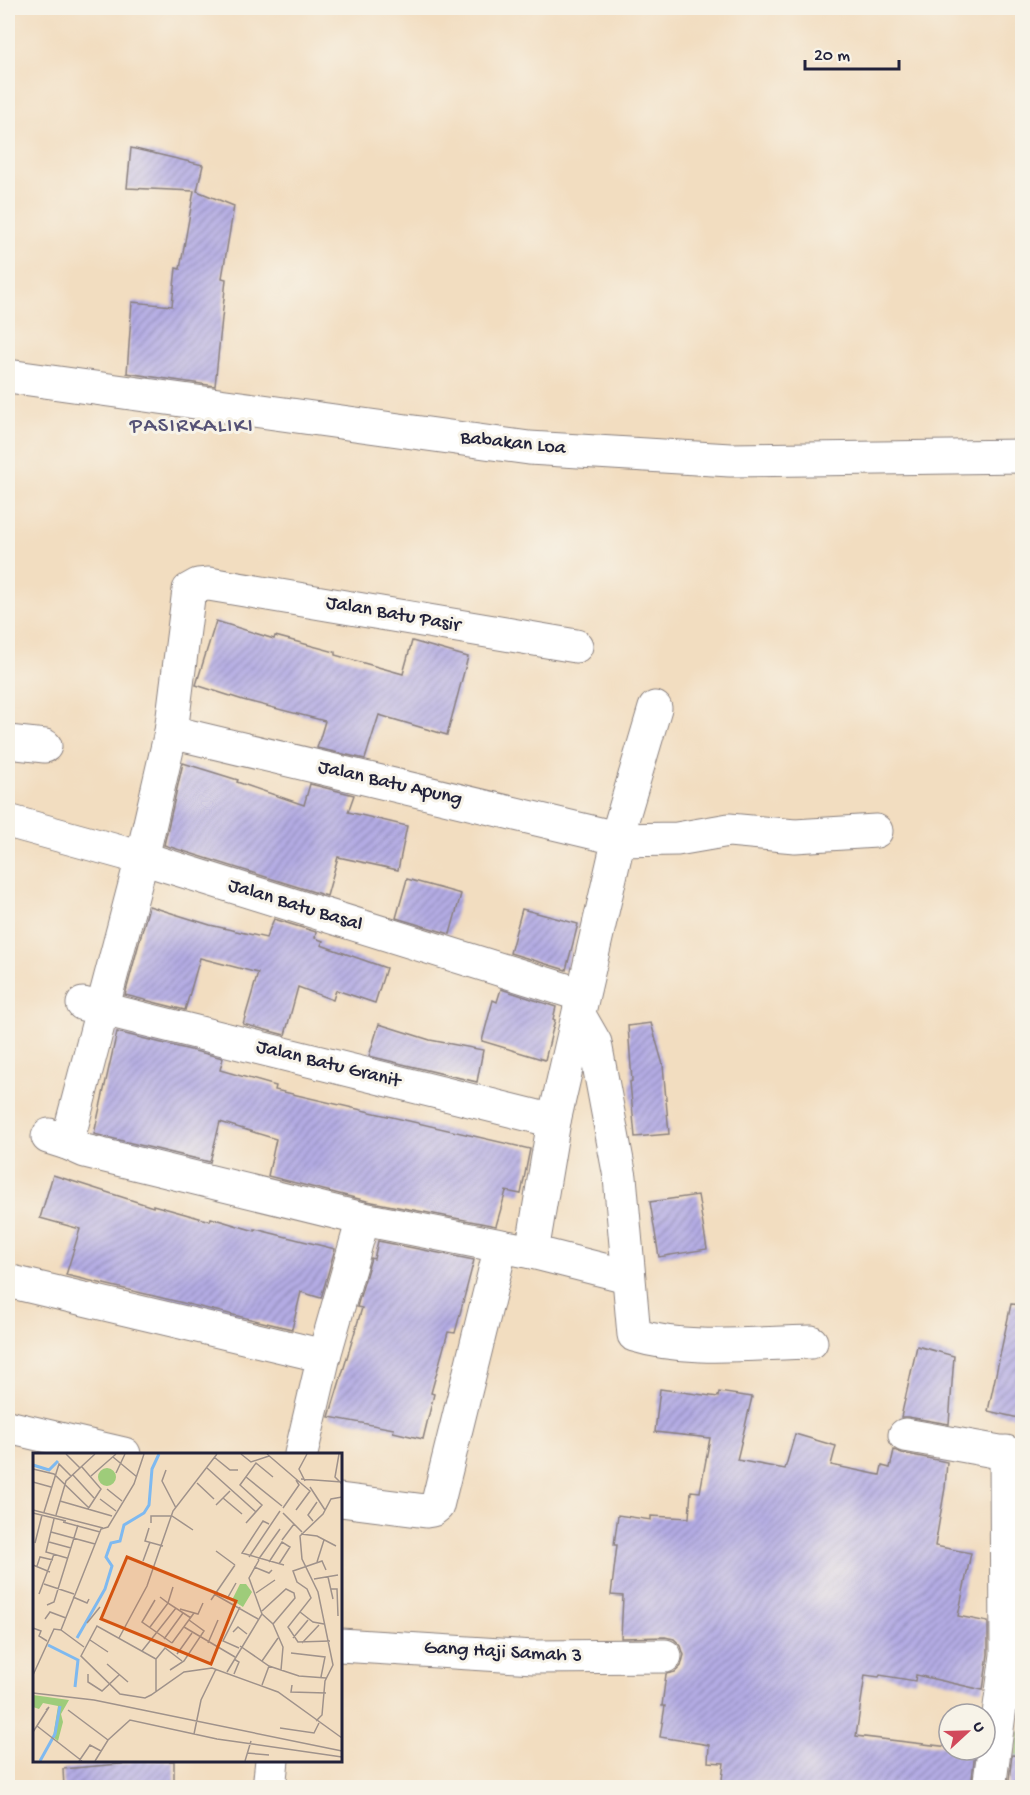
<svg xmlns="http://www.w3.org/2000/svg" width="1030" height="1795" font-family="'Gochi Hand',sans-serif">
<style>
.grass{fill:url(#grass-dots);stroke:#60775a;stroke-width:1.5}
.building{fill:url(#building-hatch)}
.lines{fill:none;stroke-linecap:round;stroke-linejoin:round}
.minor-casing{stroke:#8a807e;stroke-width:35}
.minor{stroke:#fff;stroke-width:33}
.labels{text-anchor:middle;dominant-baseline:central;stroke-width:6;stroke-linejoin:round;paint-order:stroke}
.street-label{font-size:20px;fill:#22223b;stroke:#f7f3e8}
.quarter-label{font-size:22px;letter-spacing:1.5px;fill:#555276;stroke:#f7f3e8}
.inset-river{fill:none;stroke:#7eb9f0;stroke-width:3}
.inset-road{fill:none;stroke:#9f928b;stroke-width:1.5}
.view{fill:#d45411;fill-opacity:0.15;stroke:#d45411;stroke-width:3}
.inset-edge{fill:none;stroke:#22223b;stroke-width:3}
</style>
<defs>
<pattern id="grass-dots" width="8" height="8" patternUnits="userSpaceOnUse" patternTransform="scale(1.5)"><rect width="8" height="8" fill="#9ecc7a"/><path d="M2 2h.1M6 6h.1" fill="none" stroke="#88af6a" stroke-width="1.8" stroke-linecap="round"/></pattern>
<pattern id="building-hatch" width="6" height="6" patternUnits="userSpaceOnUse" patternTransform="scale(1.5)"><rect width="6" height="6" fill="#b4ace4"/><path d="M-1 1l2-2M0 6l6-6M5 7l2-2" fill="none" stroke="#928cba"/></pattern>
</defs>
<rect width="100%" height="100%" fill="#f7f3e8"/>
<filter id="ink" filterUnits="userSpaceOnUse"><feTurbulence type="fractalNoise" baseFrequency=".0167" numOctaves="2"/><feDisplacementMap in="SourceGraphic" scale="12" xChannelSelector="R" yChannelSelector="G"/><feConvolveMatrix kernelMatrix="1 2 1 2 8 2 1 2 1" color-interpolation-filters="sRGB"/></filter>
<filter id="wash" filterUnits="userSpaceOnUse"><feTurbulence type="fractalNoise" baseFrequency=".008" numOctaves="4" result="noise"/><feDisplacementMap in="SourceGraphic" scale="24" xChannelSelector="R" yChannelSelector="G"/><feGaussianBlur stdDeviation="1.35" result="paint"/><feColorMatrix in="noise" values="0 0 0 0 0 0 0 0 0 0 0 0 0 0 0 0 0 1.4 0 .05"/><feComposite in="paint" operator="in"/></filter>
<g filter="url(#wash)">
<rect width="100%" height="100%" fill="#f2ddc0"/>
<polygon class="grass" points="1019,1732 1022,1732 1022,1787 1009,1788"/>
<g id="blocks">
<g class="building">
<polygon points="131,148 203,165 197,191 234,206 222,278 226,279 215,386 127,373 132,302 172,306 176,268 180,269 194,191 127,188"/>
<polygon points="216,621 274,639 275,636 335,652 335,655 403,674 412,641 468,657 447,735 379,715 365,759 317,748 325,721 243,700 196,685"/>
<polygon points="183,763 238,780 237,782 304,805 310,784 354,795 348,812 407,826 398,870 338,857 327,896 164,845"/>
<polygon points="407,879 461,894 450,934 396,918"/>
<polygon points="149,906 210,925 266,938 274,919 316,932 315,938 323,941 321,945 386,968 375,1003 336,990 333,1000 298,987 285,1035 243,1024 258,973 200,958 185,1010 125,995"/>
<polygon points="522,909 578,924 566,970 510,953"/>
<polygon points="501,989 556,1007 553,1019 555,1020 545,1060 482,1041 493,1000 497,1002"/>
<polygon points="651,1023 663,1065 669,1134 635,1137 630,1082 632,1081 628,1026"/>
<polygon points="379,1024 430,1040 483,1050 477,1082 369,1056"/>
<polygon points="117,1032 223,1058 220,1070 276,1086 275,1090 530,1149 521,1194 506,1191 496,1226 367,1201 268,1176 276,1139 220,1122 210,1162 94,1134"/>
<polygon points="53,1175 153,1207 153,1205 210,1221 211,1218 255,1231 255,1229 335,1249 321,1298 301,1292 292,1329 66,1275 80,1229 40,1218"/>
<polygon points="698,1195 707,1249 659,1257 650,1202"/>
<polygon points="378,1241 474,1260 455,1333 448,1332 431,1393 434,1394 423,1439 393,1432 394,1429 329,1417 362,1308 357,1307 371,1258 374,1259"/>
<polygon points="1011,1304 1023,1305 1023,1419 988,1411"/>
<polygon points="917,1346 954,1356 949,1424 908,1417 901,1417"/>
<polygon points="660,1389 718,1397 719,1392 752,1397 737,1460 785,1469 795,1434 836,1446 831,1465 880,1475 882,1466 890,1468 894,1450 902,1453 947,1462 945,1488 935,1546 971,1553 958,1616 988,1622 988,1654 983,1690 916,1675 915,1681 880,1675 879,1677 865,1675 856,1736 949,1747 949,1750 975,1751 971,1788 721,1788 724,1763 708,1762 709,1745 660,1737 665,1706 662,1706 666,1674 675,1672 681,1666 684,1655 681,1646 674,1639 665,1637 621,1638 623,1596 611,1595 617,1545 614,1545 618,1515 651,1520 651,1516 689,1518 691,1491 700,1492 710,1438 655,1432"/>
<polygon points="1012,1755 1023,1756 1023,1788 1008,1788"/>
<polygon points="130,1761 174,1761 174,1788 64,1788 63,1769 130,1763"/>
</g>
</g>
</g>
<g filter="url(#ink)">
<use href="#blocks" fill-opacity="0" stroke="#8a807e" stroke-width="1.5"/>
<g class="lines">
<defs>
<g id="minor">
<polyline points="8,376 529,448 730,460 1022,456"/>
<polyline points="655,708 616,840 677,839 729,830 795,836 876,831"/>
<polyline points="171,732 608,836 616,840 616,851 554,1121 532,1252"/>
<polyline points="8,742 45,746"/>
<polyline points="8,821 142,858 582,995"/>
<polyline points="83,1004 554,1121"/>
<path d="M579 1015 595 1043 620 1177 634 1335C689 1352 754 1343 811 1342"/>
<polyline points="49,1135 48,1137 67,1143 85,1151 363,1219 532,1252 627,1276"/>
<polyline points="67,1143 142,858 171,732 189,590 198,585 209,584 576,646"/>
<polyline points="8,1281 324,1356"/>
<polyline points="8,1427 124,1454"/>
<polyline points="905,1435 1022,1456"/>
<polyline points="301,1454 324,1356 363,1219"/>
<polyline points="340,1500 426,1511 432,1510 437,1506 501,1246"/>
<polyline points="340,1645 534,1657 665,1656"/>
<polyline points="269,1788 272,1760"/>
<polyline points="989,1788 1007,1655 1006,1452"/>
</g>
</defs>
<use href="#minor" class="minor-casing"/>
<use href="#minor" class="minor"/>
</g>
</g>
<g class="labels">
<g class="street-label">
<text transform="translate(513 444) rotate(6)">Babakan Loa</text>
<text transform="translate(393 615) rotate(10)">Jalan Batu Pasir</text>
<text transform="translate(390 784) rotate(13)">Jalan Batu Apung</text>
<text transform="translate(295 906) rotate(17)">Jalan Batu Basal</text>
<text transform="translate(328 1065) rotate(14)">Jalan Batu Granit</text>
<text transform="translate(503 1653) rotate(3)">Gang Haji Samah 3</text>
</g>
<g class="quarter-label">
<text x="192" y="427">PASIRKALIKI</text>
</g>
</g>
<g transform="translate(33 1453)">
<rect width="309" height="309" fill="#f2ddc0"/>
<path d="M65 24a9 9 0 1 1 18 0a9 9 0 1 1-18 0ZM207 131H213L219 139 210 154 199 147ZM0 242 36 247 28 261 30 269 25 288 20 284 25 253 10 250 6 256 0 254Z" fill="#9ecc7a"/>
<path class="inset-river" d="M0 12 16 17 25 8M44 185 72 136 79 113 73 104 78 90 87 88 91 72 111 60 116 52 119 16 126 1M15 192 45 207 42 234M7 308 22 281 27 253"/>
<path class="inset-road" d="M33 1 47 15M208 1 218 9 236 3M234 1 277 38 263 57M306 1 302 24 309 31M80 4 104 24M181 4 197 17H205M49 14 68 36 55 56M174 15 223 59M0 16 21 21 56 55M133 17 129 28 143 55M83 20 92 1M40 22 61 45M58 23 83 1M213 24 249 53M268 26 309 29M272 28 266 16 274 1M0 29 18 34M164 30 181 46M277 34 292 57M74 36 89 48M190 45 209 61M67 46 83 58M27 48 79 63M183 52 197 38M250 55 266 32 263 27M0 57 70 75M11 59 26 11 38 23M0 60 33 68M250 60 269 79M23 62 33 28 62 1M21 66 13 99 34 105M280 68 275 62 284 49M30 69 67 79M118 70V63H139L160 77M213 70 229 52 207 32 223 10 240 24M236 71 230 68 209 100 251 112M116 75 112 88 130 93M18 79 62 91M268 81 284 83 303 93M249 87 261 71M16 89 38 95M2 90 9 62M183 98 202 112M216 104 247 58M225 107 247 76M110 108 117 89M236 109 249 89 257 94 246 111M284 109 291 87M0 112 17 119M4 113 7 104 20 107M221 114 236 120 239 117M293 117 289 108 260 118 264 129 274 136 278 145 255 174 265 189 297 188M295 124 300 146M281 126 305 122M11 131 41 141M298 136H304L305 163M223 140 242 127M6 141 21 101M181 141 225 166M40 144 54 150 56 146M127 144 135 150 140 134M194 146 203 130M122 147 109 169 139 190M178 147 202 112M14 152 21 149 45 72M147 156 165 161 170 150M229 158 253 136 261 140 262 145 240 171M267 159 280 169 291 171M229 161 240 171 250 194 248 217M12 166 17 159 33 165M54 170 67 154M117 174 135 150 158 165M151 174 202 204M0 175 8 178 6 183 14 188M28 177 68 76 75 74 101 31 111 1M28 177 51 194M200 179 205 174 214 181M86 185 114 133 140 58 184 1M260 185 275 167M131 186 150 160M57 187 75 199M139 190 161 160M175 190 185 167M269 190 286 172M207 193 236 213 266 223 293 225M206 195 190 188 207 154M109 198 143 155M258 200 292 204 288 224M144 201 159 180M123 206 132 195 149 208M201 206 206 209 201 221M229 208 245 185M74 211 95 229M137 217 151 208 171 178 156 167M194 219 229 161 216 125 226 107M55 221V229L69 238 86 222M0 222 21 176 28 177M229 232 236 213M259 232 258 239 293 240M123 238V206L64 173 48 203 87 241 112 245 118 242 151 219 179 215 245 239 309 285M0 240 61 247 309 298M35 257 75 287M283 268 289 262 292 228 300 212 285 139 269 106 267 83 290 61 298 46 309 44M4 273 49 308M247 275 281 280 286 270M0 279 16 254 13 257M161 281 168 247 183 216M214 300 236 302M46 308 57 292 68 298M62 308 75 287 97 267 184 286 309 304M212 308 218 288"/>
<path class="view" d="M94 104 203 148 178 211 68 166Z"/>
<rect width="309" height="309" class="inset-edge"/>
</g>
<rect width="1030" height="1795" fill="none" stroke="#f7f3e8" stroke-width="30"/>
<g transform="translate(967 1732) rotate(68)"><circle r="28" fill="#f7f3e8" stroke="#a29fa3" stroke-width="1.5"/>
<path d="M0-4.5L10 22L0 15L-10 22Z" fill="#d1495b"/>
<text y="-9" font-size="16" font-weight="bold" text-anchor="middle" fill="#22223b">U</text>
</g>
<path d="M805 60v9h94v-9" fill="none" stroke="#22223b" stroke-width="3"/>
<text x="814" y="60" font-size="18" fill="#22223b" stroke="#f7f3e8" stroke-width="4.5" paint-order="stroke">20 m</text>
</svg>
